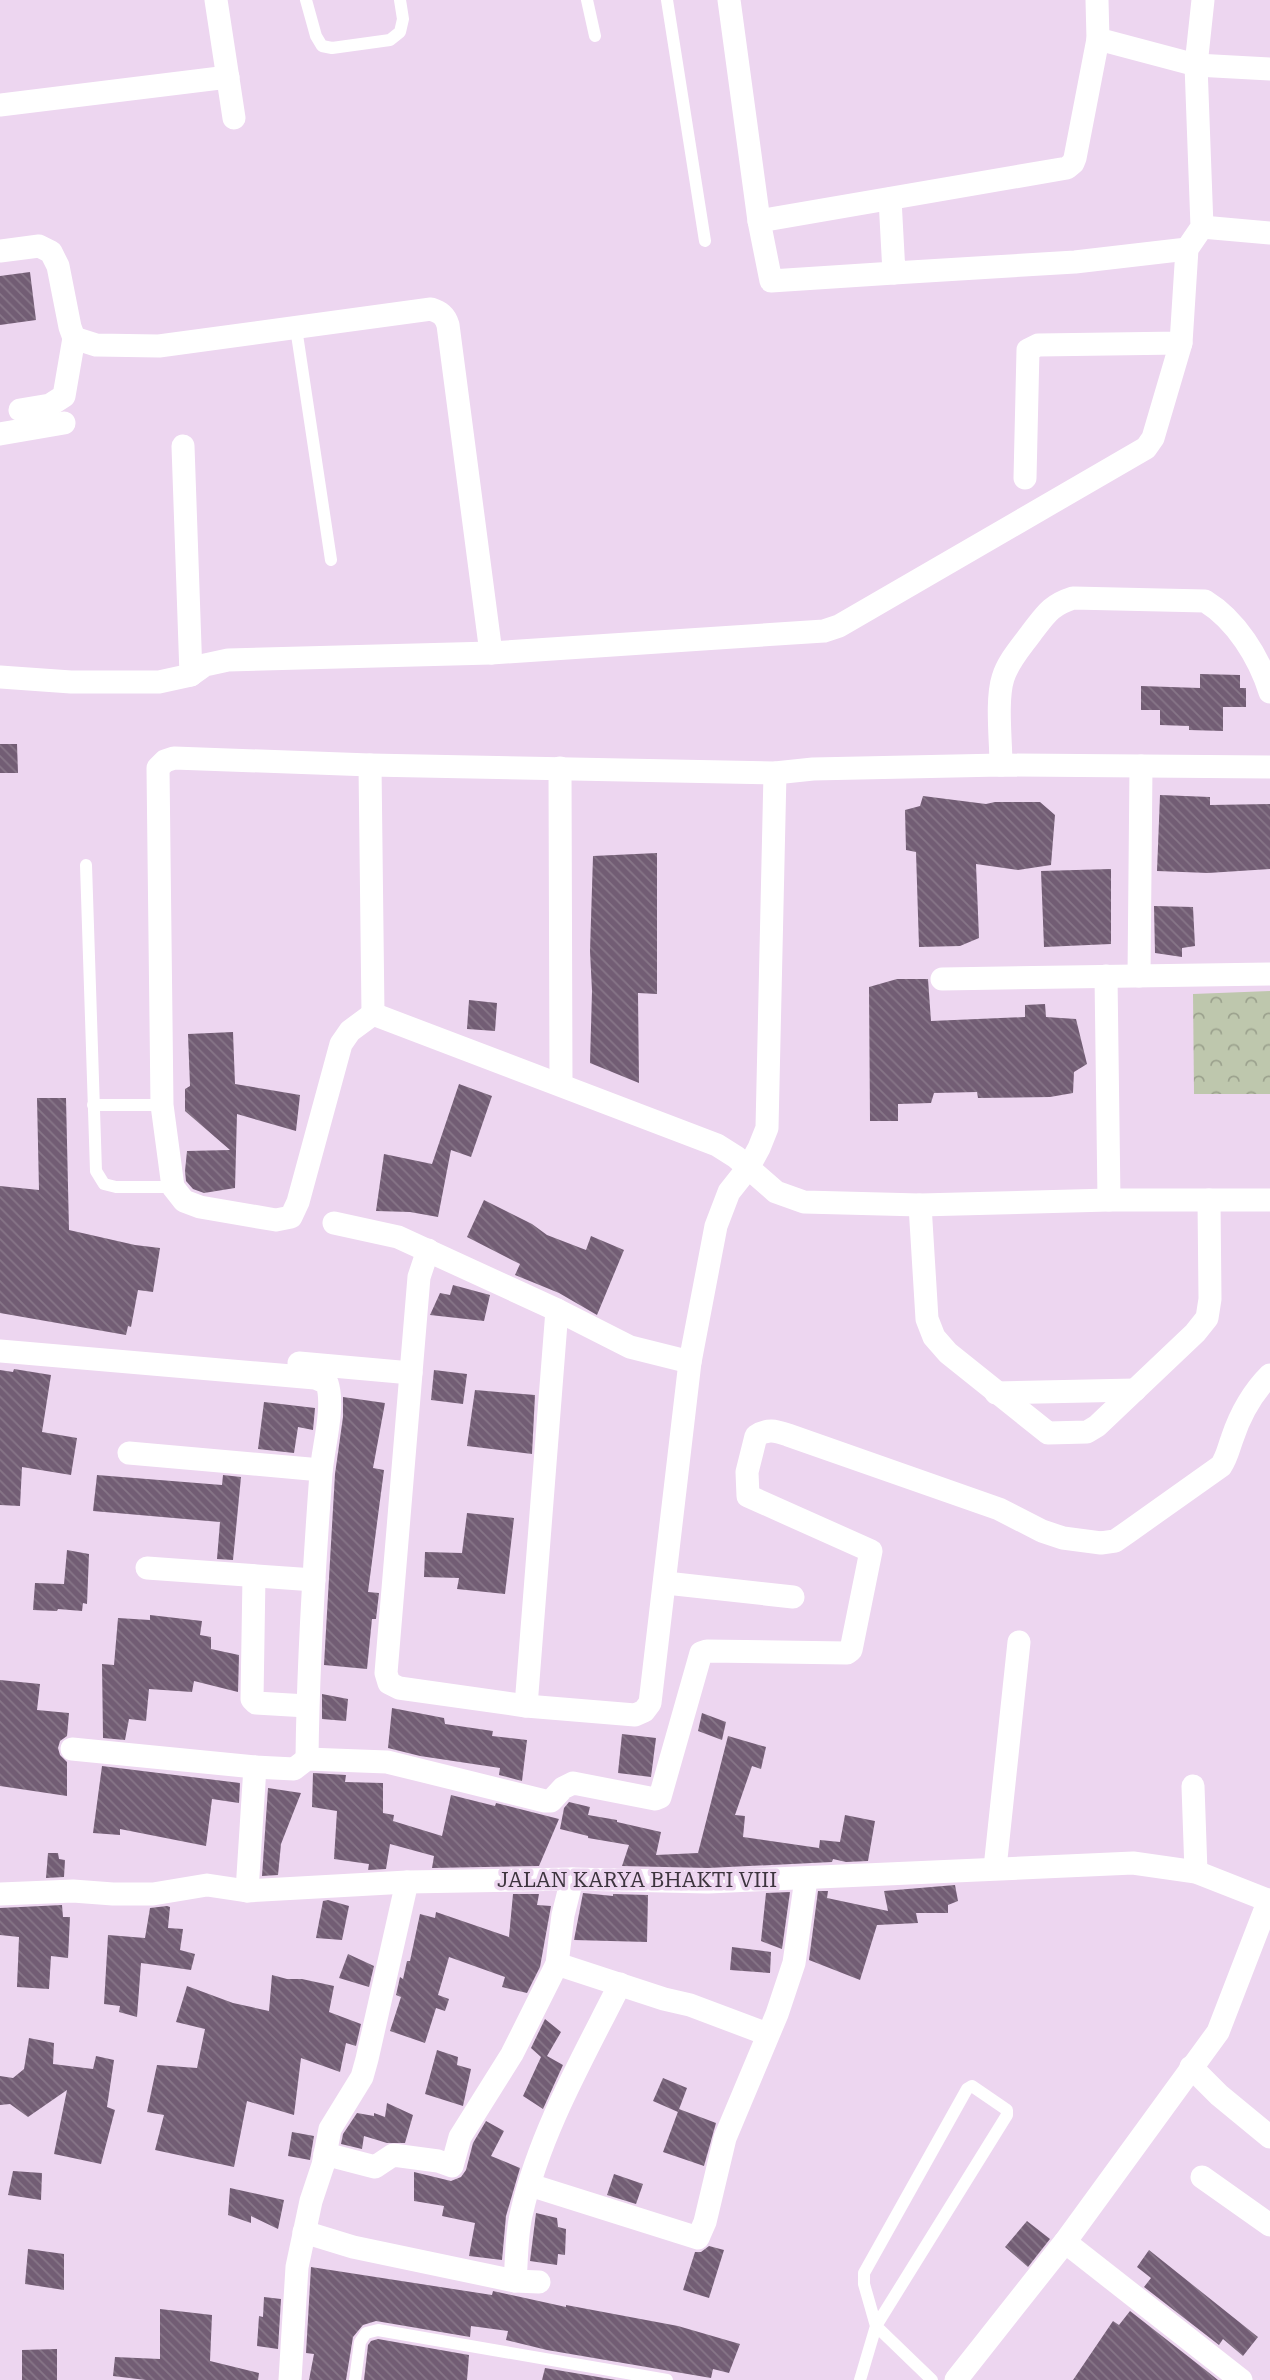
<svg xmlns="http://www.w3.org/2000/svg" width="1270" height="2380" font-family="'Roboto Serif',serif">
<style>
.park{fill:url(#park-crowns)}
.building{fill:url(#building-back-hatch)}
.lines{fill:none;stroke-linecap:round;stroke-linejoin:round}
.lane{stroke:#fff;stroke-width:12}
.street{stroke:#fff;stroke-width:23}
.labels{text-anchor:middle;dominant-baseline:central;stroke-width:7;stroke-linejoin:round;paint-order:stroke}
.street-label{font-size:21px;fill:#3d343e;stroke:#edd6f0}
</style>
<defs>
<pattern id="park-crowns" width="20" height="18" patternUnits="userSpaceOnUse" patternTransform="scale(1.75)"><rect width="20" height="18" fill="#bec7ad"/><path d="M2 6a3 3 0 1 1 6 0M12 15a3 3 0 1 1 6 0" fill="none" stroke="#9ca28e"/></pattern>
<pattern id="building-back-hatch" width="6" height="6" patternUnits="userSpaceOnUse" patternTransform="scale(1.75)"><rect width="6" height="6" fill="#725d74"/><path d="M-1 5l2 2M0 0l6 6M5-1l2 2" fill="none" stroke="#877688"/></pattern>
</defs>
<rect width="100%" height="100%" fill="#edd6f0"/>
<polygon class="park" points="1270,991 1270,1094 1194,1094 1193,994"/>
<g class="building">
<polygon points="30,272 36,320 0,325 0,276"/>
<polygon points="1200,674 1240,675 1240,688 1246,688 1246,707 1223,707 1223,731 1189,730 1189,726 1160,725 1160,710 1141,710 1141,686 1200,688"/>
<polygon points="0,744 17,744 18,773 0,773"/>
<polygon points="1160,795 1210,797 1210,805 1270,804 1270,869 1208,873 1157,871"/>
<polygon points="923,796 986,804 995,802 1040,802 1055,815 1051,865 1018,870 976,864 979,938 960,946 919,947 916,852 906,850 905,810 920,806"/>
<polygon points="657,853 657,994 638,993 639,1083 590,1063 592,991 590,951 593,856"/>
<polygon points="1111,869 1111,944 1044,947 1041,871"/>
<polygon points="1154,906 1193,907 1195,946 1182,948 1182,957 1155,953"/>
<polygon points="897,979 928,979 931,1021 1025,1017 1025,1005 1045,1004 1046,1017 1076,1019 1087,1064 1074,1072 1073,1093 1050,1097 978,1098 977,1092 934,1093 931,1103 898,1104 898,1121 870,1121 869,987"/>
<polygon points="469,1000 497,1003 495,1031 467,1029"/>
<polygon points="233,1032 235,1084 300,1095 296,1131 237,1114 235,1188 204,1193 193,1189 186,1181 185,1171 187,1151 230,1150 185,1111 185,1089 190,1086 188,1034"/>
<polygon points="459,1084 492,1096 471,1157 451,1150 438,1217 410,1212 376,1211 384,1154 432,1164"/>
<polygon points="37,1098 66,1098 69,1230 135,1245 160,1248 153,1292 138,1290 131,1327 128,1326 126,1335 0,1313 0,1186 39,1190"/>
<polygon points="484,1200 532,1224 547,1235 586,1250 591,1236 624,1250 597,1315 559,1293 515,1275 520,1264 467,1237"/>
<polygon points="453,1285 490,1295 484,1321 430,1315 440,1293 450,1295"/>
<polygon points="14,1369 51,1375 42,1432 77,1438 71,1475 22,1467 20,1506 0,1505 0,1370 13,1372"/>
<polygon points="434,1370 467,1374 463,1404 431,1400"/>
<polygon points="475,1390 535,1395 532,1454 467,1446"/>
<polygon points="343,1397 385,1403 373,1468 384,1470 368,1592 379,1593 376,1619 372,1619 367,1669 324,1665 335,1474 343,1417"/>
<polygon points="264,1402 315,1408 313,1430 298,1427 294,1453 258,1449"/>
<polygon points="97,1475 222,1485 223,1475 241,1477 233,1560 217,1559 220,1522 93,1511"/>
<polygon points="467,1513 514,1518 505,1594 457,1589 459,1578 424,1577 425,1552 462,1553"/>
<polygon points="67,1550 89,1554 87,1604 83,1603 82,1611 58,1609 57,1611 33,1610 35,1583 64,1584"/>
<polygon points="150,1615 202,1621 200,1635 211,1637 211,1649 239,1655 238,1692 194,1681 192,1692 149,1689 146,1721 129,1719 125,1740 103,1738 102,1664 114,1665 118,1618 150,1620"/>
<polygon points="0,1680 40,1684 37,1710 69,1713 67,1736 60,1741 58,1748 60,1755 67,1762 67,1796 0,1786"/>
<polygon points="322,1694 348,1699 346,1721 322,1719"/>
<polygon points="392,1708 444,1718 445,1724 493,1731 492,1736 527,1740 522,1781 499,1775 500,1768 420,1756 388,1748"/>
<polygon points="702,1713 726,1722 722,1740 698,1731"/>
<polygon points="622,1734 656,1738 651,1777 618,1773"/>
<polygon points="728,1736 766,1747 761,1769 752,1766 735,1815 745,1816 743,1837 819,1848 820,1840 840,1842 845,1815 875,1821 868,1861 846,1862 833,1859 832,1862 708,1868 622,1866 629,1845 588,1838 588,1836 560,1829 564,1808 569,1802 590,1807 588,1815 617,1820 617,1822 661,1832 656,1855 698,1853"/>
<polygon points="102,1766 240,1783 239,1803 212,1799 206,1846 120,1829 120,1835 93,1833"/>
<polygon points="313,1773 346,1775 345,1782 383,1783 383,1813 394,1815 393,1821 442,1836 451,1795 495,1806 496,1803 559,1819 539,1866 432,1868 434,1856 390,1844 386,1869 368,1870 369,1864 334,1859 337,1811 312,1807"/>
<polygon points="268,1788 301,1793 281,1844 278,1875 262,1876"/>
<polygon points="48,1853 58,1853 59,1859 65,1860 64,1877 46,1878"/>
<polygon points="955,1885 958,1901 948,1905 948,1913 916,1913 918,1923 877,1925 860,1980 809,1960 818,1891 828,1891 827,1898 888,1911 884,1891"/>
<polygon points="790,1892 782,1949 761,1941 766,1893"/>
<polygon points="583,1893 613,1896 613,1894 648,1895 647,1942 574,1940"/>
<polygon points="513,1894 539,1894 537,1905 551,1906 540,1967 527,1993 502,1987 505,1977 449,1957 438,1995 449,1999 445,2011 436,2008 425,2043 390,2031 401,1997 396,1995 400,1977 403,1979 407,1961 410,1961 420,1914 435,1918 436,1912 509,1937"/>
<polygon points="328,1900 349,1906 342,1940 316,1938 323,1901"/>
<polygon points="62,1905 63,1917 70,1917 68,1958 51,1956 49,1989 17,1987 19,1937 0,1935 0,1908"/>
<polygon points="167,1906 170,1907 168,1928 183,1929 180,1950 195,1954 191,1970 141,1963 137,2017 119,2012 120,2006 104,2004 108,1935 145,1938 150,1908"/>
<polygon points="732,1947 771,1952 770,1973 730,1970"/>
<polygon points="348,1954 374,1966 369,1987 339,1978"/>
<polygon points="272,1975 287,1979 302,1979 334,1986 329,2012 361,2024 356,2046 346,2043 340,2072 301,2058 294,2115 247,2101 234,2167 155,2150 164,2115 147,2112 157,2065 197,2068 205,2029 176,2022 187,1986 233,2003 269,2011"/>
<polygon points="545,2019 561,2032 547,2056 563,2065 543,2109 523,2096 541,2057 531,2048"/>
<polygon points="29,2038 54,2043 53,2064 93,2069 96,2056 114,2060 107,2107 115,2110 101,2164 54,2154 67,2090 28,2117 10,2104 0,2105 0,2076 13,2078 24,2069"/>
<polygon points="437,2050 458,2057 457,2065 471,2069 463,2106 425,2094"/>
<polygon points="663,2078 687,2088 678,2112 653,2101"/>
<polygon points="387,2103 413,2115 405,2143 387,2143 364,2136 362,2149 341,2144 343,2134 357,2113 374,2116 374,2113 385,2117"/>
<polygon points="679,2109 716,2123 704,2166 663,2152"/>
<polygon points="486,2121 504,2131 491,2156 520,2168 506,2216 502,2260 469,2256 475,2223 442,2216 444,2206 414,2201 414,2172 451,2181 461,2177 466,2170 473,2143"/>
<polygon points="292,2132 314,2136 310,2160 288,2156"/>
<polygon points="13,2171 42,2173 41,2200 8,2195"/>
<polygon points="614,2174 643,2184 636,2204 607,2195"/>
<polygon points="230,2188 284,2200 278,2229 251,2216 251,2223 228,2215"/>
<polygon points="536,2213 557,2218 558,2227 566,2229 565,2255 558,2254 557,2265 530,2261"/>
<polygon points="1027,2221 1050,2239 1028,2267 1005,2247"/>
<polygon points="709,2246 724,2250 709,2298 683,2290 695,2252 701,2252"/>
<polygon points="28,2249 64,2254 64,2290 25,2284"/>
<polygon points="1149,2250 1258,2337 1243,2356 1223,2339 1219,2345 1144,2287 1151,2278 1137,2267"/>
<polygon points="311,2267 492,2295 493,2291 566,2307 566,2305 678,2326 740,2344 729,2373 713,2369 711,2378 547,2350 506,2340 508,2331 471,2326 470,2337 376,2321 363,2325 353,2337 346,2380 309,2380 314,2354 306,2353"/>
<polygon points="264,2297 281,2299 278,2349 257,2346 259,2316 263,2317"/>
<polygon points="160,2309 212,2315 210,2361 259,2373 258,2380 146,2380 113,2376 115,2357 160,2359"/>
<polygon points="1130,2311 1208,2372 1218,2380 1073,2380 1113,2321 1119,2325"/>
<polygon points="378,2339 469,2355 467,2380 364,2380 368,2345 371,2341"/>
<polygon points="57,2349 57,2380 22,2380 22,2350"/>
<polygon points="545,2368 616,2380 542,2380"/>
</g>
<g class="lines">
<g class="lane">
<polyline points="306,0 316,36 322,46 332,48 390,40 400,32 403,19 400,0"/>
<polyline points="587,0 595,36"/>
<polyline points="667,0 705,241"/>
<polyline points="296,328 331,560"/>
<polyline points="86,865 96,1171 104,1184 116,1187 173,1187"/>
<polyline points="93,1105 162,1105"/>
<polyline points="355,2380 360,2342 366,2333 378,2330 667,2380"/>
<polyline points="860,2380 876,2326 1007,2115 1007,2110 972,2086 967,2089 864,2273 864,2284 876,2326 932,2380"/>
</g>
<g class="street">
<polyline points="216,0 234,118"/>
<polyline points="729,0 759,221 771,281 894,273"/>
<polyline points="1097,0 1098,39 1196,65 1270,69"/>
<polyline points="0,105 228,77"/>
<polyline points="890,199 894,273 1075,262 1187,249"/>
<polyline points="759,221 1067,168 1073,163 1075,158 1098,39"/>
<polyline points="1202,227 1270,233"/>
<polyline points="0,251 39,246 51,252 58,266 70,327 74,338 64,396 50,405 20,410"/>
<path d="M74 338 96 345 159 346 431 309C440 312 445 315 448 325L491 653"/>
<polyline points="0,434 64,423"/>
<polyline points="183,446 191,675"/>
<polyline points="1025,478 1028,350 1038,345 1181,343 1187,249 1202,227 1196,65 1203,0"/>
<polyline points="0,677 71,682 159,682 191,675 205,665 228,660 491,653 824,631 839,626 1146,448 1153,438 1181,343"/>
<polyline points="370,765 373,1014"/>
<path d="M1001 765C1001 741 996 700 1003 678 1008 661 1022 646 1032 632 1046 614 1051 605 1073 598L1205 601C1236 620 1259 657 1270 692"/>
<polyline points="1270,767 1001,765 813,769 775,773 370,765 174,758 165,761 158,768 162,1105 173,1187 184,1201 200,1207 276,1220 291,1217 298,1202 341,1044 350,1031 373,1014 717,1145 736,1157 776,1192 804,1202 920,1205 1109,1200 1270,1200"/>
<polyline points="560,768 561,1084"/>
<polyline points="1106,976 1109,1200"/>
<polyline points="1139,976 1141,766"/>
<polyline points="942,979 1270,974"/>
<polyline points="920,1205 927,1319 934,1337 948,1353 1048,1433 1087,1432 1097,1426 1195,1333 1207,1318 1210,1299 1209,1200"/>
<polyline points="334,1223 398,1237 557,1310 630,1347 690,1362"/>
<polyline points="428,1250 419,1277 386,1673 389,1683 399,1688 526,1706 635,1715 644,1711 650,1703 690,1362 716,1226 729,1192 748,1168 759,1148 767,1128 775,773"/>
<path d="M0 1351 315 1378 327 1383C335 1407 323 1447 321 1473 314 1568 308 1663 307 1759"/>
<polyline points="299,1363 411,1373"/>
<polyline points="996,1393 1135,1390"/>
<polyline points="129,1453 321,1470"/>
<polyline points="147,1568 314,1580"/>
<polyline points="254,1576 252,1699 256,1703 307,1706"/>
<polyline points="666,1583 793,1597"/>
<polyline points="526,1706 557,1310"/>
<path d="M72 1749 255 1767 294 1769 307 1759 387 1762 545 1801H551L563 1788 573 1783 655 1799 660 1797 701 1653 707 1651 847 1653 851 1650 871 1551 748 1496 747 1472 756 1436C768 1428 776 1431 788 1435L999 1509 1042 1531 1063 1538 1101 1543 1115 1541 1128 1532 1221 1466C1227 1457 1228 1450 1232 1439 1240 1415 1252 1393 1270 1375"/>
<polyline points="1193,1786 1196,1872"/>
<polyline points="995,1868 1019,1642"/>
<polyline points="247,1891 255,1767"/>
<polyline points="0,1894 73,1891 113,1894 153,1894 207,1885 247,1891 407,1882 572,1879 708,1882 1133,1863 1196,1872 1270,1901"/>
<polyline points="557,1964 664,1999 690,2005 767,2034"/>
<polyline points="1191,2067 1219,2095 1270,2137"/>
<polyline points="325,2154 375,2167 393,2155 438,2161 452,2166 460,2137 512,2054 557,1964 563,1915 572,1879"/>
<polyline points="1202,2177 1270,2225"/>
<polyline points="530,2185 698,2238 705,2222 725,2138 777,2014 794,1963 806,1879"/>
<polyline points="304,2232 353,2247 515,2281 539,2282"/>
<polyline points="1065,2242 1241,2380"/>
<path d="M515 2281C517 2258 516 2233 522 2211 540 2132 584 2056 620 1984"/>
<polyline points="290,2380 297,2267 311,2201 323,2165 330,2129 362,2077 367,2059 407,1882"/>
<polyline points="956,2380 1065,2242 1218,2032 1269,1900"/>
</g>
</g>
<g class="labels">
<g class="street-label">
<text x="637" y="1880">JALAN KARYA BHAKTI VIII</text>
</g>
</g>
</svg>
